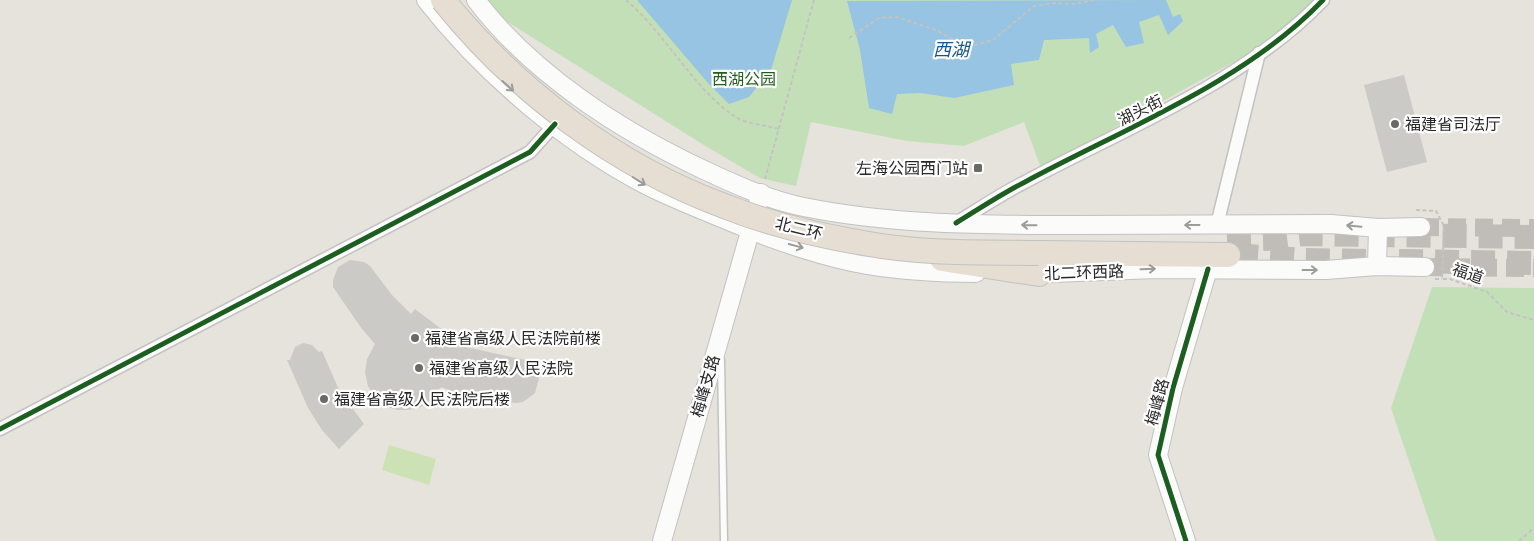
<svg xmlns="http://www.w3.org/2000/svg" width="1534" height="541" font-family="Manrope,'Noto Sans SC',sans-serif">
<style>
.green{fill:#c3dfb7}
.pitch{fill:#cce2b5}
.water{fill:#96c4e2}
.building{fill:#cccac6}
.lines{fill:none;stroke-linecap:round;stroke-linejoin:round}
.secondary-tunnel{stroke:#c0bdb8;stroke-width:18;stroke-dasharray:18 9;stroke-linecap:butt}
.highway-tunnel{stroke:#c0bdb8;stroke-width:24;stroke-dasharray:24 12;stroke-linecap:butt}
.lane-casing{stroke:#c3c2c2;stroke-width:9}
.street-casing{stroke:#c3c2c2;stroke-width:15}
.secondary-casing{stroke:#c3c2c2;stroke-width:20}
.highway-casing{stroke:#c3c1bf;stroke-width:26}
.path{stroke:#c4c3c2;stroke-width:2;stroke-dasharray:4 2.5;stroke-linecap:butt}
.lane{stroke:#fbfbfa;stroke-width:6}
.street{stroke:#fbfbfa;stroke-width:12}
.secondary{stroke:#fbfbfa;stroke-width:18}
.highway{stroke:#e6ded3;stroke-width:24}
.highway-bridge-casing{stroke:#c3c1bf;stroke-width:26;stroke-linecap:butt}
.path-bridge{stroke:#c4c3c2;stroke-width:2;stroke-dasharray:4 2.5;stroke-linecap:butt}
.highway-bridge{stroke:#e6ded3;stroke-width:24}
.cycleway-casing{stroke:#fff;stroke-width:8}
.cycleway{stroke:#1b5e20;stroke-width:5}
.oneway{stroke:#9c9c9b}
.poi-dot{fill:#6a6966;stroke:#fff;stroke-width:2}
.labels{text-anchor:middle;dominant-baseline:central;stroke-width:4.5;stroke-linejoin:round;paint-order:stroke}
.park-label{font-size:16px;fill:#235d1e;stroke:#fff}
.street-label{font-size:16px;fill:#272727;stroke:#fff}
.poi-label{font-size:16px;fill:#272727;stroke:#fff;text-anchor:start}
.water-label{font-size:18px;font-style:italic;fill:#17548b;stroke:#fff}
</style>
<rect width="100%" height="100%" fill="#e6e3dc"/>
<g class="green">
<polygon points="486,0 1317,0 1297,20 1252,52 1041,168 1024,122 964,146 907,141 811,122 796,186 760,178 707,147 498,16"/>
<polygon points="1432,287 1534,288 1534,541 1436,541 1391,408"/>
</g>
<polygon class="pitch" points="389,445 436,459 429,485 382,470"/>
<g class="water">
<polygon points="637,0 792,0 771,70 749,97 729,104 708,83"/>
<polygon points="1166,0 1173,17 1180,14 1183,21 1168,35 1159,15 1139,22 1144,43 1126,47 1113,25 1096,34 1099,47 1090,53 1089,38 1044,40 1039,60 1011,64 1014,85 954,98 920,93 897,94 892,114 869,108 860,50 847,1"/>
</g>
<g class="building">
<polygon points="1404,75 1427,162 1387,172 1364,85"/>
<polygon points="350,260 364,262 370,266 392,295 411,314 415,309 440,328 467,342 465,347 526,360 532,365 539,378 535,393 523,402 516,403 466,396 441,387 431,400 421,407 409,410 397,410 385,406 375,397 368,386 365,372 367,359 375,344 362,329 333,287 333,280 338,267"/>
<polygon points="303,343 312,345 319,352 322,351 339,390 364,424 339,449 322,430 308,408 287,360 290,360 295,347"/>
</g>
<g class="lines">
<g class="secondary-tunnel">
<polyline points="1421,227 1534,228"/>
<polyline points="1425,267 1534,268"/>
</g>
<g class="highway-tunnel">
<polyline points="1227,240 1266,239 1303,234 1534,237"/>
<polyline points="1234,255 1303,260 1366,261"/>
<polyline points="1399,261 1534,263"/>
</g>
<defs>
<polyline id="lane" points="721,360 724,541"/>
<g id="street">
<path d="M956 223C979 209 1001 194 1025 182 1123 129 1245 82 1323 0"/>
<polyline points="1217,225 1259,53"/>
<polyline points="0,429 530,152 555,124"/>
</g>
<g id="secondary">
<path d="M426 0C483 73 565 143 648 186 678 201 710 213 741 226 778 242 828 258 867 265 903 271 940 273 976 273"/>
<path d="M476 0C532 74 621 131 704 170 734 184 767 199 799 206 889 225 984 225 1076 225 1161 225 1246 225 1331 224L1378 228 1421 227"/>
<polyline points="1377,266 1378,228"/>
<polyline points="1027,274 1156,269 1326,270 1377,266 1425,267"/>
<polyline points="662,541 761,193"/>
<polyline points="1186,541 1158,455 1173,388 1208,269"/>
</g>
<g id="highway">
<polyline points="1039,253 1228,255"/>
<polyline points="942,259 1039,274"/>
</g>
</defs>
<use href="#lane" class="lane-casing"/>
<use href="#street" class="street-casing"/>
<use href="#secondary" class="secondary-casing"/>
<use href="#highway" class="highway-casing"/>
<g class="path">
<path d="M626 0C665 33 693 88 734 116 745 124 766 125 779 129"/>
<polyline points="849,38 879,18 897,17 936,30 958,42 975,45 993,40 1034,6 1055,3 1074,4 1094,0"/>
<polyline points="765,179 814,0"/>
<polyline points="1435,279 1442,279"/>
<polyline points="1519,541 1534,528"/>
</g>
<use href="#lane" class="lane"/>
<use href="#street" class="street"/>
<use href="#secondary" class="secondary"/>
<use href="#highway" class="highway"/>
<defs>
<path id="highway-bridge" d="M443 0C516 91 617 167 727 207 772 225 821 236 869 244 924 254 983 252 1039 253"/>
</defs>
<use href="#highway-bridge" class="highway-bridge-casing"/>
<polyline class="path-bridge" points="1416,210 1436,211 1444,226 1442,279 1450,279 1487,292 1507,312 1534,320"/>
<use href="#highway-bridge" class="highway-bridge"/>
<defs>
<g id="cycleway">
<path d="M956 223C979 209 1001 194 1025 182 1123 129 1245 82 1323 0"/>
<polyline points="0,429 530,152 555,124"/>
<polyline points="1186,541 1158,455 1173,388 1208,269"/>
</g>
</defs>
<use href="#cycleway" class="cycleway-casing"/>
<use href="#cycleway" class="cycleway"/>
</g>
<defs><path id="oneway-shaft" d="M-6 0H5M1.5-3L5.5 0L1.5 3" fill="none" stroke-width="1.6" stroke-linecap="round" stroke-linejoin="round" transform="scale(1.25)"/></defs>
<g class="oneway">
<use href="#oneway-shaft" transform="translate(508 86) rotate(42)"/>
<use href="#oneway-shaft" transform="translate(639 181) rotate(32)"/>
<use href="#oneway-shaft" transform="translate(1029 225) rotate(-179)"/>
<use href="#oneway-shaft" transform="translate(1192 225) rotate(-180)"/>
<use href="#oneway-shaft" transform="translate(1354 226) rotate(-175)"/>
<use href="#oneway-shaft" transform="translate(796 246) rotate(15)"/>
<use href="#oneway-shaft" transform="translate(1148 269) rotate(-2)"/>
<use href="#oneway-shaft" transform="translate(1310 270)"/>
</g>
<g class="poi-dot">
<circle cx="1395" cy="124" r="5"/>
<rect x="973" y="163" width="10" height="10" rx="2.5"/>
<circle cx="415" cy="338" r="5"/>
<circle cx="419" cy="368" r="5"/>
<circle cx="324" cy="399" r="5"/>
</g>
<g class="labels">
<g class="park-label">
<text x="744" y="79">西湖公园</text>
</g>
<g class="street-label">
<text transform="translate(1140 110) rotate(-27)">湖头街</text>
<text transform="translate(799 228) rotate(14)">北二环</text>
<text transform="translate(1084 272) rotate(-2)">北二环西路</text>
<text transform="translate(1468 273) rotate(19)">福道</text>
<text transform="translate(705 386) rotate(-74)">梅峰支路</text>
<text transform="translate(1157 402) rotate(-75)">梅峰路</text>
</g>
<g class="poi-label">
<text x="1405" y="124">福建省司法厅</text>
<text x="968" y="168" text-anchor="end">左海公园西门站</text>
<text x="425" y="338">福建省高级人民法院前楼</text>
<text x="429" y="368">福建省高级人民法院</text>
<text x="334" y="399">福建省高级人民法院后楼</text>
</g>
<g class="water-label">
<text x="951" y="49">西湖</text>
</g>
</g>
</svg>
